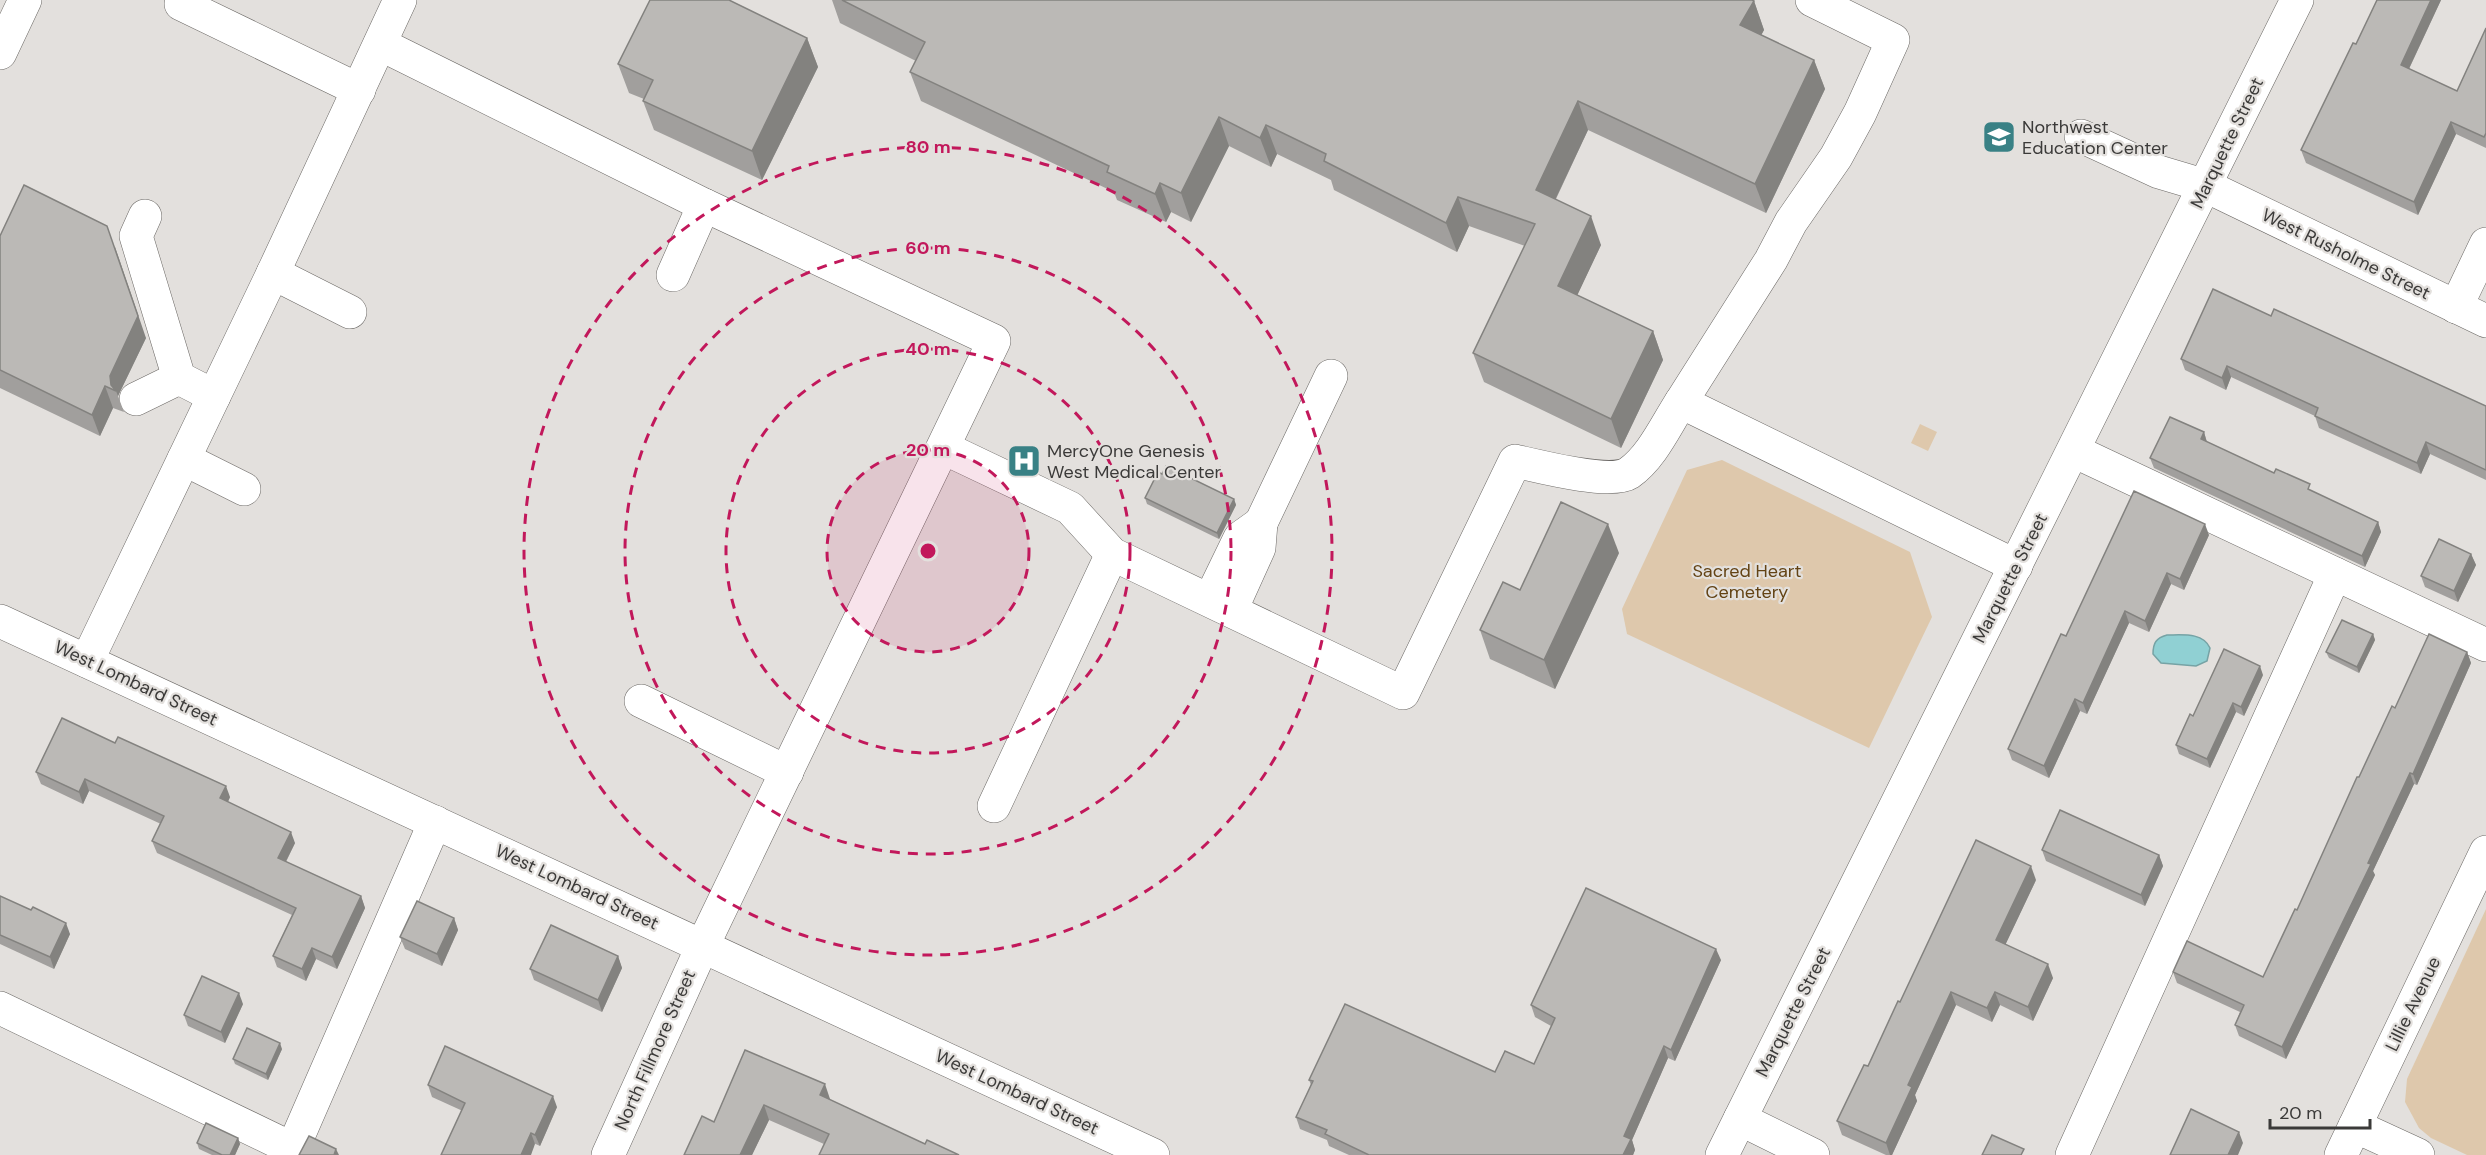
<svg xmlns="http://www.w3.org/2000/svg" width="2486" height="1155" font-family="'DM Sans',sans-serif">
<style>
.green{fill:#dec8ac}
.water{fill:#90d0d3;stroke:#76a3a5;stroke-width:1.5}
.lines{fill:none;stroke-linecap:round;stroke-linejoin:round}
.minor-casing{stroke:#6b6865;stroke-width:34}
.minor{stroke:#fff;stroke-width:33}
.wall{fill:#a19f9d}
.shaded-wall{fill:#83827f}
.building{fill:#bbb9b6;stroke:#83827f;stroke-width:1.5}
.ring{fill:none;stroke:#c2185b;stroke-width:3;stroke-dasharray:10 8}
.labels{text-anchor:middle;dominant-baseline:central;stroke-width:4.5;stroke-linejoin:round;paint-order:stroke}
.poi-label{font-size:18px;fill:#3b3a39;stroke:#e3e0dd;text-anchor:start}
.street-label{font-size:18px;fill:#3b3a39;stroke:#e3e0dd}
.park-label{font-size:18px;fill:#634314;stroke:#e3e0dd}
.centre{fill:#c2185b;stroke:#e3e0dd;stroke-width:3}
.ring-label{font-size:18px;text-anchor:middle;font-weight:bold;fill:#c2185b;stroke:#e3e0dd;stroke-width:4.5;stroke-linejoin:round;paint-order:stroke}
</style>
<rect width="100%" height="100%" fill="#e3e0dd"/>
<g class="green">
<polygon points="1920,424 1937,432 1928,451 1911,443"/>
<polygon points="1722,460 1910,552 1932,617 1869,748 1627,634 1622,609 1687,470"/>
<polygon points="2486,909 2486,1155 2467,1155 2431,1138 2419,1128 2405,1102 2407,1079"/>
</g>
<path class="water" d="M2167 635C2182 635 2203 632 2210 648L2207 661 2196 666 2161 663 2153 654C2153 643 2156 638 2167 635Z"/>
<g class="lines">
<defs>
<g id="minor">
<polyline points="1812,0 1893,40 1860,113 1836,157 1791,222 1771,260 1681,402 2016,566"/>
<polyline points="181,4 359,90"/>
<polyline points="380,44 704,205 994,341 703,945 608,1155"/>
<polyline points="0,53 25,0"/>
<polyline points="2081,136 2159,172 2206,186 2486,321"/>
<polyline points="145,216 136,236 179,378 214,396"/>
<polyline points="273,273 350,312"/>
<polyline points="673,275 704,205"/>
<polyline points="2456,307 2486,244"/>
<polyline points="136,399 179,378"/>
<path d="M944 448 1070 508 1112 554 1403 693 1515 461C1537 466 1611 485 1629 473 1652 457 1666 425 1681 402"/>
<polyline points="2074,451 2486,645"/>
<polyline points="184,459 244,489"/>
<polyline points="1261,523 1331,376"/>
<polyline points="1210,600 1240,538 1261,523 1259,548 1231,610"/>
<polyline points="0,621 1153,1155"/>
<polyline points="87,661 273,273 400,0"/>
<polyline points="641,701 787,772"/>
<polyline points="994,806 1112,554"/>
<polyline points="0,1008 293,1149"/>
<polyline points="1740,1119 1813,1155"/>
<polyline points="2355,1126 2418,1155"/>
<polyline points="290,1155 435,822"/>
<polyline points="1722,1155 2297,0"/>
<polyline points="2072,1155 2335,574"/>
<polyline points="2341,1155 2486,852"/>
</g>
</defs>
<use href="#minor" class="minor-casing"/>
<use href="#minor" class="minor"/>
</g>
<g class="wall">
<polygon points="832,0 1752,0 1754,1 1764,30 1761,35 1814,60 1825,89 1766,213 1588,130 1556,199 1601,245 1577,295 1653,331 1663,360 1621,448 1484,382 1473,353 1525,246 1469,226 1457,252 1334,190 1331,180 1277,154 1271,167 1229,146 1191,222 1171,212 1166,222 1117,200 1114,192 921,101 910,72 916,61 840,23"/>
<polygon points="2377,0 2441,0 2409,69 2457,91 2486,28 2486,148 2456,134 2418,215 2306,163 2301,150 2356,44"/>
<polygon points="807,38 818,67 762,180 654,130 643,101 644,99 629,93 618,64"/>
<polygon points="0,236 146,338 118,396 124,412 113,408 100,436 0,388"/>
<polygon points="2271,316 2486,406 2486,480 2430,454 2421,474 2319,428 2315,416 2231,377 2226,390 2185,370 2181,359"/>
<polygon points="2204,432 2207,442 2378,522 2381,532 2365,567 2154,468 2150,458"/>
<polygon points="1145,498 1234,499 1236,505 1219,539 1147,504"/>
<polygon points="2209,535 2184,590 2171,584 2149,632 2129,623 2087,714 2080,711 2049,778 2012,760 2008,749 2066,636"/>
<polygon points="1619,553 1555,689 1490,659 1480,630 1520,590"/>
<polygon points="2471,554 2476,565 2458,602 2425,587 2421,576"/>
<polygon points="2373,634 2375,640 2359,673 2329,658 2326,652"/>
<polygon points="2467,652 2471,663 2417,785 2414,784 2373,871 2375,875 2286,1059 2239,1036 2235,1025 2240,1012 2177,983 2173,972 2263,977 2297,910 2359,777 2395,708"/>
<polygon points="2263,675 2244,716 2236,712 2210,768 2179,754 2176,745 2193,716"/>
<polygon points="36,772 230,797 228,802 295,843 286,862 361,896 365,908 337,969 316,959 306,981 277,967 273,956 292,915 157,853 152,841 161,824 89,791 83,804 41,784"/>
<polygon points="2042,850 2159,855 2163,866 2145,906 2046,861"/>
<polygon points="2036,880 2005,945 2053,978 2033,1021 2000,1005 1992,1022 1956,1005 1915,1095 1917,1101 1892,1155 1886,1155 1842,1135 1837,1121 1868,1066 1900,1002"/>
<polygon points="0,896 70,934 54,969 0,944"/>
<polygon points="454,918 458,930 442,966 405,949 400,937"/>
<polygon points="618,956 622,968 602,1012 534,980 530,969"/>
<polygon points="1721,960 1675,1061 1668,1058 1632,1140 1635,1150 1633,1155 1349,1155 1329,1146 1327,1140 1300,1129 1296,1117 1311,1085 1309,1080 1495,1072 1534,1064 1551,1026 1535,1017 1531,1005"/>
<polygon points="243,1004 225,1043 188,1026 184,1015"/>
<polygon points="282,1049 268,1080 235,1064 233,1059"/>
<polygon points="745,1050 830,1099 830,1100 925,1144 959,1155 824,1144 769,1120 752,1155 714,1122"/>
<polygon points="428,1085 557,1107 540,1146 432,1097"/>
<polygon points="238,1138 240,1144 235,1155 212,1155 199,1149 197,1143"/>
</g>
<g class="shaded-wall">
<polygon points="2431,0 2441,0 2405,77 2401,65"/>
<polygon points="1754,1 1764,30 1751,54 1740,25"/>
<polygon points="807,38 818,67 762,180 752,151"/>
<polygon points="1814,60 1825,89 1766,213 1755,184"/>
<polygon points="1578,101 1588,130 1546,219 1536,190"/>
<polygon points="1219,117 1229,146 1191,222 1181,193"/>
<polygon points="2451,122 2456,134 2418,215 2414,202"/>
<polygon points="1266,125 1277,154 1271,167 1260,138"/>
<polygon points="1160,183 1171,212 1166,222 1155,194"/>
<polygon points="1458,197 1469,226 1457,252 1446,223"/>
<polygon points="1591,216 1601,245 1568,315 1558,286"/>
<polygon points="115,247 146,338 118,396 116,391 111,385 110,376"/>
<polygon points="1653,331 1663,360 1621,448 1611,419"/>
<polygon points="2227,366 2231,377 2226,390 2222,378"/>
<polygon points="105,386 113,408 100,436 92,415"/>
<polygon points="2204,432 2207,443 2201,439"/>
<polygon points="2426,442 2430,454 2421,474 2417,463"/>
<polygon points="1234,499 1236,505 1219,539 1217,533"/>
<polygon points="2378,522 2381,532 2365,567 2362,556"/>
<polygon points="1608,524 1619,553 1555,689 1544,660"/>
<polygon points="2205,524 2209,535 2184,590 2180,579"/>
<polygon points="2471,554 2476,565 2458,602 2454,591"/>
<polygon points="2167,573 2171,584 2149,632 2145,621"/>
<polygon points="2125,611 2129,623 2087,714 2083,703"/>
<polygon points="2373,634 2375,640 2359,673 2357,667"/>
<polygon points="2467,652 2471,663 2417,785 2413,774"/>
<polygon points="2260,666 2263,675 2244,716 2241,707"/>
<polygon points="2075,699 2080,711 2049,778 2044,766"/>
<polygon points="2233,703 2236,712 2210,768 2207,759"/>
<polygon points="2410,773 2414,784 2373,871 2375,875 2286,1059 2282,1047"/>
<polygon points="85,779 89,791 83,804 79,792"/>
<polygon points="226,786 230,797 224,810 220,798"/>
<polygon points="291,832 295,843 282,869 278,858"/>
<polygon points="2159,855 2163,866 2145,906 2141,895"/>
<polygon points="2031,866 2036,880 2001,954 1996,940"/>
<polygon points="361,896 365,908 337,969 332,957"/>
<polygon points="454,918 458,930 442,966 437,954"/>
<polygon points="66,923 70,934 54,969 50,957"/>
<polygon points="312,948 316,959 306,981 302,969"/>
<polygon points="1716,949 1721,960 1675,1061 1671,1050"/>
<polygon points="618,956 622,968 602,1012 598,1000"/>
<polygon points="2048,964 2053,978 2033,1021 2028,1007"/>
<polygon points="1951,992 1956,1005 1915,1095 1917,1101 1892,1155 1890,1155 1886,1143 1908,1085"/>
<polygon points="1995,992 2000,1005 1992,1022 1987,1008"/>
<polygon points="239,993 243,1004 225,1043 221,1032"/>
<polygon points="280,1043 282,1049 268,1080 266,1074"/>
<polygon points="1664,1046 1668,1058 1632,1140 1635,1150 1633,1155 1623,1155 1624,1136"/>
<polygon points="825,1084 830,1099 825,1110 820,1095"/>
<polygon points="553,1096 557,1107 540,1146 535,1135"/>
<polygon points="764,1105 769,1120 752,1155 740,1155"/>
<polygon points="2239,1132 2243,1143 2238,1155 2228,1155"/>
<polygon points="531,1133 535,1144 531,1155 521,1155"/>
<polygon points="238,1138 240,1144 235,1155 230,1155"/>
<polygon points="336,1149 339,1155 334,1155"/>
</g>
<g class="building">
<polygon points="650,0 729,0 807,38 752,151 643,101 653,80 618,64"/>
<polygon points="842,0 1752,0 1754,1 1740,25 1814,60 1755,184 1578,101 1536,190 1591,216 1558,286 1653,331 1611,419 1473,353 1535,224 1458,197 1446,223 1324,161 1326,154 1266,125 1260,138 1219,117 1181,193 1160,183 1155,194 1107,172 1109,166 910,72 925,42"/>
<polygon points="2377,0 2431,0 2401,65 2457,91 2486,28 2486,133 2484,137 2451,122 2414,202 2301,150 2353,43 2356,44"/>
<polygon points="24,185 107,226 138,316 110,376 111,385 116,391 105,386 92,415 0,370 0,236"/>
<polygon points="2213,289 2271,316 2274,309 2486,406 2486,470 2426,442 2417,463 2315,416 2318,408 2227,366 2222,378 2181,359"/>
<polygon points="2170,417 2204,432 2201,439 2274,473 2276,469 2310,484 2308,489 2378,522 2362,556 2150,458"/>
<polygon points="1166,466 1234,499 1217,533 1145,498 1158,472 1162,474"/>
<polygon points="2134,491 2205,524 2180,579 2167,573 2145,621 2125,611 2083,703 2075,699 2044,766 2008,749 2061,634 2066,636"/>
<polygon points="1561,502 1608,524 1544,660 1480,630 1503,582 1520,590"/>
<polygon points="2439,539 2471,554 2454,591 2421,576"/>
<polygon points="2342,620 2373,634 2357,667 2326,652"/>
<polygon points="2429,634 2467,652 2413,774 2410,773 2368,863 2371,864 2282,1047 2235,1025 2244,1005 2173,972 2187,941 2263,977 2295,909 2297,910 2357,777 2359,777 2392,706 2395,708"/>
<polygon points="2224,649 2260,666 2241,707 2233,703 2207,759 2176,745 2190,714 2193,716"/>
<polygon points="62,718 115,743 118,737 226,786 220,798 291,832 278,858 361,896 332,957 312,948 302,969 273,956 296,908 152,841 164,816 85,779 79,792 36,772"/>
<polygon points="2060,810 2159,855 2141,895 2042,850"/>
<polygon points="1976,840 2031,866 1996,940 2048,964 2028,1007 1995,992 1987,1008 1951,992 1908,1085 1912,1087 1886,1143 1837,1121 1864,1065 1868,1066 1898,1001 1900,1002"/>
<polygon points="1586,888 1716,949 1671,1050 1664,1046 1624,1136 1631,1139 1623,1155 1369,1155 1325,1134 1327,1130 1296,1117 1313,1081 1309,1080 1345,1004 1495,1072 1505,1051 1534,1064 1555,1018 1531,1005"/>
<polygon points="0,896 31,910 33,907 66,923 50,957 0,935"/>
<polygon points="417,901 454,918 437,954 400,937"/>
<polygon points="551,925 618,956 598,1000 530,969"/>
<polygon points="202,976 239,993 221,1032 184,1015"/>
<polygon points="247,1028 280,1043 266,1074 233,1059"/>
<polygon points="445,1046 553,1096 535,1135 531,1133 521,1155 441,1155 465,1103 428,1085"/>
<polygon points="745,1050 825,1084 820,1095 925,1144 927,1140 959,1155 819,1155 829,1134 764,1105 740,1155 684,1155 702,1116 714,1122"/>
<polygon points="2191,1109 2239,1132 2228,1155 2170,1155"/>
<polygon points="206,1123 238,1138 230,1155 222,1155 197,1143"/>
<polygon points="1992,1135 2024,1149 2021,1155 1982,1155"/>
<polygon points="309,1136 336,1149 334,1155 299,1155"/>
</g>
<circle cx="928" cy="551" r="101" fill="#c2185b" fill-opacity=".12"/>
<g class="ring">
<circle cx="928" cy="551" r="101"/>
<circle cx="928" cy="551" r="202"/>
<circle cx="928" cy="551" r="303"/>
<circle cx="928" cy="551" r="404"/>
</g>
<defs>
<symbol id="school-square" viewBox="-11 -11 22 22"><rect x="-9" y="-9" width="18" height="18" rx="4" fill="#398185" stroke="#e3e0dd"/><path d="M0-5L7-2L0 1L-7-2ZM-4 1L0 2.5L4 1V4Q0 6-4 4Z" fill="#fff"/></symbol>
<symbol id="hospital-square" viewBox="-11 -11 22 22"><rect x="-9" y="-9" width="18" height="18" rx="4" fill="#398185" stroke="#e3e0dd"/><path d="M-5-5h3v3.5h4V-5h3V5h-3V1.5h-4V5h-3Z" fill="#fff"/></symbol>
</defs>
<g fill-rule="evenodd">
<use href="#school-square" x="1980" y="118" width="38" height="38"/>
<use href="#hospital-square" x="1005" y="442" width="38" height="38"/>
</g>
<g class="labels">
<g class="poi-label">
<text x="2022" y="127">Northwest<tspan x="2022" dy="21">Education Center</tspan></text>
<text x="1047" y="451">MercyOne Genesis<tspan x="1047" dy="21">West Medical Center</tspan></text>
</g>
<g class="street-label">
<text transform="translate(2227 143) rotate(-64)">Marquette Street</text>
<text transform="translate(2346 254) rotate(26)">West Rusholme Street</text>
<text transform="translate(2010 578) rotate(-63)">Marquette Street</text>
<text transform="translate(136 683) rotate(25)">West Lombard Street</text>
<text transform="translate(577 887) rotate(25)">West Lombard Street</text>
<text transform="translate(2413 1004) rotate(-64)">Lillie Avenue</text>
<text transform="translate(1793 1012) rotate(-63)">Marquette Street</text>
<text transform="translate(655 1050) rotate(-66)">North Fillmore Street</text>
<text transform="translate(1017 1092) rotate(25)">West Lombard Street</text>
</g>
<g class="park-label">
<text x="1747" y="571">Sacred Heart<tspan x="1747" dy="21">Cemetery</tspan></text>
</g>
</g>
<circle cx="928" cy="551" r="9" class="centre"/>
<g class="ring-label">
<text x="928" y="153">80 m</text>
<text x="928" y="254">60 m</text>
<text x="928" y="355">40 m</text>
<text x="928" y="456">20 m</text>
</g>
<path d="M2270 1119v9h100v-9" fill="none" stroke="#3b3a39" stroke-width="3"/>
<text x="2279" y="1119" font-size="18" fill="#3b3a39" stroke="#e3e0dd" stroke-width="4.5" paint-order="stroke">20 m</text>
</svg>
